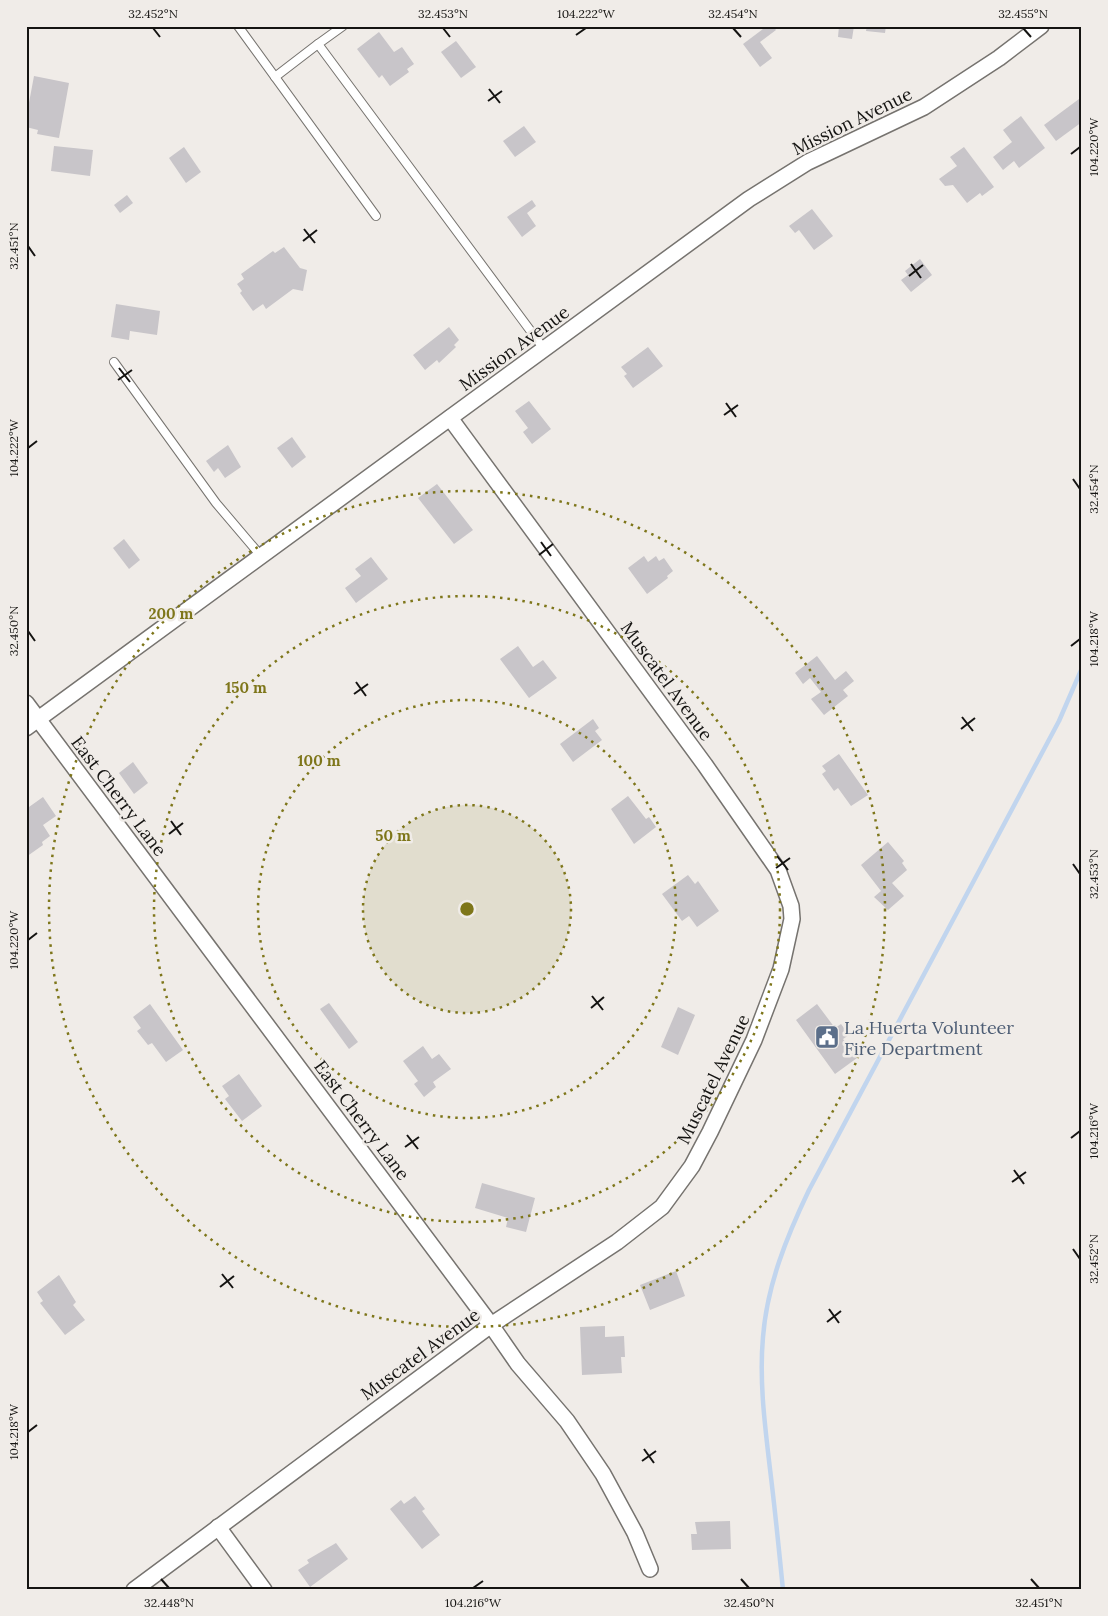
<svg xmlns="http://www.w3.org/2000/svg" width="1108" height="1616" font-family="Lora,serif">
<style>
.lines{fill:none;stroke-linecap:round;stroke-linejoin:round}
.stream{stroke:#c1d5ee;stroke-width:4.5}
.building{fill:#c8c5c9}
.service-casing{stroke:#76736f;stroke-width:10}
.minor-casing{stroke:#76736f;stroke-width:18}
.service{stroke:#fff;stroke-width:8}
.minor{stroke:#fff;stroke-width:15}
.ticks{fill:none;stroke:#151412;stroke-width:2}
.ring{fill:none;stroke:#7e761a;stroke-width:2.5;stroke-dasharray:2.5 5}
.labels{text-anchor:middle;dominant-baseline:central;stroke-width:5;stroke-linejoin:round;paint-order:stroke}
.street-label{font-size:18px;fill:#151412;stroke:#f0ece8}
.service-label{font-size:18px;fill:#4e5e75;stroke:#f0ece8;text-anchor:start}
.centre{fill:#7e761a;stroke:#f0ece8;stroke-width:2.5}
.ring-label{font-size:15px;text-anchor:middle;font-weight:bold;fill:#7e761a;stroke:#f0ece8;stroke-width:5;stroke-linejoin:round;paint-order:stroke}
.neatline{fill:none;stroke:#151412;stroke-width:2}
.ticks-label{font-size:12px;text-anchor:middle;fill:#151412}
</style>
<rect width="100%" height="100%" fill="#f0ece8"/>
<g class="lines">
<path class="stream" d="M783 1590C779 1550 775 1509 770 1469 765 1426 759 1381 763 1337 767 1285 787 1236 809 1190L1059 721 1082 668"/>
</g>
<g class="building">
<polygon points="767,26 773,26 776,30 760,42 772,58 760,67 743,44"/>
<polygon points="839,26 854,26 852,39 838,37"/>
<polygon points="867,26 886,26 885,33 866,31"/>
<polygon points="379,32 394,52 402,47 414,64 407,69 409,72 390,86 382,75 379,78 357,49"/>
<polygon points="456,41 476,67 461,78 441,52"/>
<polygon points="34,76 69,83 59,138 37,134 38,130 26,127 26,108 28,108"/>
<polygon points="1079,99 1082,103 1082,122 1056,141 1044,125"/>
<polygon points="1021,116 1045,148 1019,168 1014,161 1003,170 993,157 1012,142 1003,130"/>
<polygon points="524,126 536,142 515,157 503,141"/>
<polygon points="54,146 93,150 90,176 51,171"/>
<polygon points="184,147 201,172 186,183 169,158"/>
<polygon points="964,147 994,187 982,196 980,193 967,203 953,185 945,186 939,179 957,166 950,157"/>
<polygon points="127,195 133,203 120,213 114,205"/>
<polygon points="532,200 536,206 527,213 536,226 522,237 507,217"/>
<polygon points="812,209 833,236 814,250 799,230 795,233 789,226"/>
<polygon points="284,247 300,268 307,270 303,291 293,289 266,309 263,304 253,311 240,293 242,291 237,284 244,279 241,274 273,251 275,253"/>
<polygon points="920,259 932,275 911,292 901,280 908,275 905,271"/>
<polygon points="116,304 160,311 157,335 130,331 129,340 111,337"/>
<polygon points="449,327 459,340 454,345 456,347 439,363 437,360 425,370 413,355"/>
<polygon points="648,347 663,366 633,388 624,376 627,374 621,367"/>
<polygon points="529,401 551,429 532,444 523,432 528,428 515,411"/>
<polygon points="292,437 306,457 292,468 277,448"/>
<polygon points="228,445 241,467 225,478 218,468 214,472 206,461"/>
<polygon points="437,484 473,530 454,544 418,498"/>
<polygon points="124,539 140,560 129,569 113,548"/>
<polygon points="644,556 648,562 656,556 659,561 664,558 673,571 667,576 668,578 647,594 628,568"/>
<polygon points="371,557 388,579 356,603 345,588 361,576 355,569"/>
<polygon points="518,646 533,667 543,660 557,678 529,698 500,659"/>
<polygon points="817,656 835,680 846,671 854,681 843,690 848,696 824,715 811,699 821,692 810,678 803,684 795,673"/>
<polygon points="593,719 599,728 595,731 602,740 573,762 560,744"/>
<polygon points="839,754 868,795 851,806 838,788 834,791 822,774 826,771 822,766"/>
<polygon points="133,762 148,783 134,794 119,773"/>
<polygon points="628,796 646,819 649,817 656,827 634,844 611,809"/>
<polygon points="43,797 56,816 43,825 50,836 42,842 43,845 26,857 26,804 29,807"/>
<polygon points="888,842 904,861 902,863 907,870 892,883 904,896 888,910 874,897 881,891 861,865"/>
<polygon points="688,875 695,884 698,881 719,911 697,927 689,916 682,921 662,894"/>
<polygon points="329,1003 358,1042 349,1049 320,1009"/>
<polygon points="150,1004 183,1050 166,1062 152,1043 148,1045 137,1031 141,1028 133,1017"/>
<polygon points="817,1004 835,1028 841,1024 849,1035 843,1039 857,1058 835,1074 796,1020"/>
<polygon points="678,1007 695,1015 678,1055 661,1047"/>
<polygon points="423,1046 432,1059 439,1054 451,1069 433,1082 436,1087 424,1097 414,1084 418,1081 403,1061"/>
<polygon points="239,1074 262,1106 242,1121 225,1099 229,1096 222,1086"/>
<polygon points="482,1183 535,1198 526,1232 506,1227 508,1218 475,1208"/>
<polygon points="676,1271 685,1296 650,1310 640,1285"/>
<polygon points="59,1275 76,1302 73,1305 85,1320 65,1335 40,1303 43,1301 37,1292"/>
<polygon points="605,1326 605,1337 624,1336 625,1357 621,1357 622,1373 582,1375 580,1327"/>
<polygon points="415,1496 425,1509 422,1511 440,1535 422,1549 390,1509 401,1500 404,1504"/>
<polygon points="730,1521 731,1549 692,1550 691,1534 697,1534 695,1522"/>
<polygon points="336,1543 348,1559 310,1587 298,1570 309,1563 307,1560"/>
</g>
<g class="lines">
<defs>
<g id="service">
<polyline points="238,26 376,216"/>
<polyline points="343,26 318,44 544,349"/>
<polyline points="275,77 318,44"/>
<polyline points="114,362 216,503 261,556"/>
</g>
<g id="minor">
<polyline points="26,703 491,1325 518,1364 567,1421 603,1474 635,1533 650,1569"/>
<polyline points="26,728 749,199 808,162 924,107 999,58 1041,26"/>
<polyline points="218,1527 264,1590"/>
<polyline points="134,1590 491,1325 617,1242 662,1207 692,1166 710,1132 754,1040 781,969 792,919 791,906 778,870 705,765 450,418"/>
</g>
</defs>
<use href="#service" class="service-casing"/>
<use href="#minor" class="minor-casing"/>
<use href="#service" class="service"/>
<use href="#minor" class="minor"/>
</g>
<path class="ticks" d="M153 28 160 37M443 28 450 37M733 28 741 37M1023 28 1031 37M576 35 586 28M489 89 500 103M488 101 502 91M1071 154 1080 147M304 229 315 243M303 241 317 230M28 246 35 256M911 264 921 278M909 276 923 265M119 368 130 382M118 380 132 370M726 403 736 417M724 415 738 405M28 448 37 441M1073 479 1080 489M541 542 551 556M539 555 553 544M28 631 35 641M1071 646 1080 639M356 682 366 696M354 694 368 684M962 717 973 731M961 729 975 718M171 821 181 835M169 834 183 823M777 856 788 870M1073 864 1080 874M776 868 790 858M28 940 37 933M592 996 603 1010M591 1008 604 997M407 1135 418 1149M1071 1138 1080 1131M405 1147 419 1137M1014 1170 1024 1184M1012 1182 1026 1172M1073 1249 1080 1259M222 1274 233 1288M220 1287 234 1276M829 1309 839 1323M827 1322 841 1311M28 1432 37 1425M644 1449 654 1463M642 1461 656 1451M161 1579 169 1588M741 1579 749 1588M1031 1579 1039 1588M473 1588 483 1581"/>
<circle cx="467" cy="909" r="104" fill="#7e761a" fill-opacity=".12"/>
<g class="ring">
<circle cx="467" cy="909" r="104"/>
<circle cx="467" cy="909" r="209"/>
<circle cx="467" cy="909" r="313"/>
<circle cx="467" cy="909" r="418"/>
</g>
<defs>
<symbol id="civic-square" viewBox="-11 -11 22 22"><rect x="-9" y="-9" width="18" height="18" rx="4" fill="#5c6f8a" stroke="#f0ece8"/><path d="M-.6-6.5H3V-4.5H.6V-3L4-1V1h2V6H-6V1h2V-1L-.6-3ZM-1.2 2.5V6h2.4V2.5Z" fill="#fff"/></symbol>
</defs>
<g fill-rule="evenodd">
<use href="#civic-square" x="813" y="1023" width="28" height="28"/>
</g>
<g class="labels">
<g class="street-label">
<text transform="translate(852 121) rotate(-26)">Mission Avenue</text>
<text transform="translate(514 348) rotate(-36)">Mission Avenue</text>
<text transform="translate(667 681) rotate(54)">Muscatel Avenue</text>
<text transform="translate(119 796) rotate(53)">East Cherry Lane</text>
<text transform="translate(713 1079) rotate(-64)">Muscatel Avenue</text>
<text transform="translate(362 1120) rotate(53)">East Cherry Lane</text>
<text transform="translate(420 1354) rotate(-36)">Muscatel Avenue</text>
</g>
<g class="service-label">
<text x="844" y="1027">La Huerta Volunteer<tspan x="844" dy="21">Fire Department</tspan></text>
</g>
</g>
<circle cx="467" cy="909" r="8" class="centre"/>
<g class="ring-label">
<text x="171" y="619">200 m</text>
<text x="246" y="693">150 m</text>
<text x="319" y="766">100 m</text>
<text x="393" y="841">50 m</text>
</g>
<rect width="1108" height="1616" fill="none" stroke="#f0ece8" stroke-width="55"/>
<rect x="28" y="28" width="1052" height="1560" class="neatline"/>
<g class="ticks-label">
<text x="153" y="18">32.452°N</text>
<text x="443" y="18">32.453°N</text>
<text x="586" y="18">104.222°W</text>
<text x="733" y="18">32.454°N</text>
<text x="1023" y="18">32.455°N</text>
<text transform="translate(1094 147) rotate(-90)" y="4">104.220°W</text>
<text transform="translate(14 246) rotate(-90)" y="4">32.451°N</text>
<text transform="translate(14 448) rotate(-90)" y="4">104.222°W</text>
<text transform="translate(1094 489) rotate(-90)" y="4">32.454°N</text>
<text transform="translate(14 631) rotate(-90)" y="4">32.450°N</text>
<text transform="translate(1094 639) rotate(-90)" y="4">104.218°W</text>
<text transform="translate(1094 874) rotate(-90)" y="4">32.453°N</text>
<text transform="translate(14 940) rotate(-90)" y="4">104.220°W</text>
<text transform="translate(1094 1131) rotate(-90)" y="4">104.216°W</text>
<text transform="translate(1094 1259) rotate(-90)" y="4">32.452°N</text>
<text transform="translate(14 1432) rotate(-90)" y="4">104.218°W</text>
<text x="169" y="1607">32.448°N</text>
<text x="473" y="1607">104.216°W</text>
<text x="749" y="1607">32.450°N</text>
<text x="1039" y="1607">32.451°N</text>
</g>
</svg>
